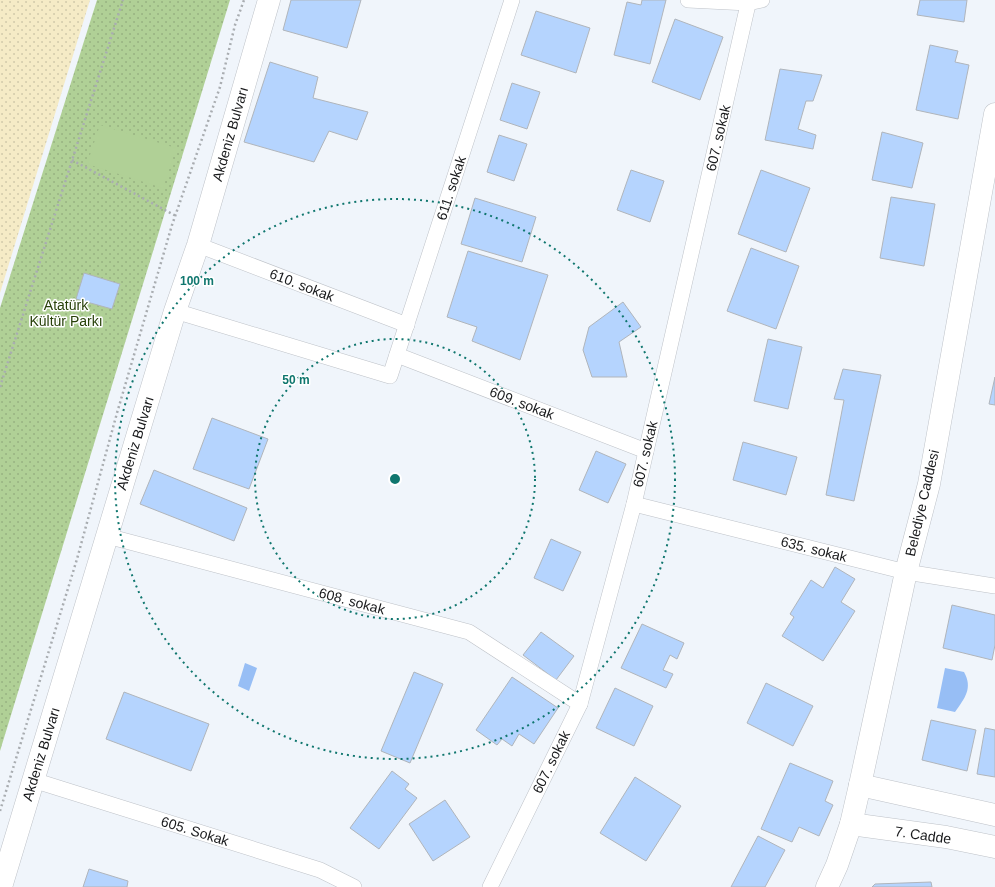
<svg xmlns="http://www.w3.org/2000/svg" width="995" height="887" font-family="Arial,sans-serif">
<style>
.sand{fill:url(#sand-dots)}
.park{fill:url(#park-dots)}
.garden{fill:#b0d096}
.water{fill:#97bef5}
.building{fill:#b5d4fe;stroke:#b0b5bb}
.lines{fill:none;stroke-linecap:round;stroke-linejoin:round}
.minor-casing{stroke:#bec2c8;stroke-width:16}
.secondary-casing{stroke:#bec2c8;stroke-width:23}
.path{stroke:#a9adb1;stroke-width:2.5;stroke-dasharray:2 3;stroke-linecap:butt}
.minor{stroke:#fff;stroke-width:15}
.secondary{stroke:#fff;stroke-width:22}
.ring{fill:none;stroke:#0f766e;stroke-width:2;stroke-dasharray:2 4}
.labels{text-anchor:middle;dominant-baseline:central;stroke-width:3;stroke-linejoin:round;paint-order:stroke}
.street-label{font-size:14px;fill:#18191b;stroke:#fff}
.park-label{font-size:14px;fill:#274008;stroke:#fff}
.centre{fill:#0f766e;stroke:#fff;stroke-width:2}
.ring-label{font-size:12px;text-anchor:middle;font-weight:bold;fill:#0f766e;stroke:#fff;stroke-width:3;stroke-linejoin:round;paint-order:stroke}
</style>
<defs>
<pattern id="sand-dots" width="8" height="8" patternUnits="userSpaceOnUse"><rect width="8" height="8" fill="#f5ebc6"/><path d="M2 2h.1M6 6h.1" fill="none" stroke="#d1c9aa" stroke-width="1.8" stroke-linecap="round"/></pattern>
<pattern id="park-dots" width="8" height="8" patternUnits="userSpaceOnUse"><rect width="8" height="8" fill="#b0d096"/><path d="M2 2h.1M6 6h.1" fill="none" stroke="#97b281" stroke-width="1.8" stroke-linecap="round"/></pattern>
</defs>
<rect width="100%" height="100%" fill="#f0f5fb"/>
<polygon class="sand" points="0,0 90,0 0,293"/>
<polygon class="park" points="97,0 230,0 0,751 0,308"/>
<polygon class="garden" points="100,125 176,148 163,188 87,164"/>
<g class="water">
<polygon points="245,663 257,668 249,691 238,686"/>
<path d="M945 668 964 672C973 688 965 698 955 712L937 708Z"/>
</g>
<g class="building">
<polygon points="291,0 361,0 347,48 283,30"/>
<polygon points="642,0 666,0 650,64 614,55 627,2 641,5"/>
<polygon points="920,0 967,0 964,22 917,15"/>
<polygon points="536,11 590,28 576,73 521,55"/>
<polygon points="675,19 723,37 700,100 652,82"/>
<polygon points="930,45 958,51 955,62 969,65 958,119 916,110"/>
<polygon points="270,62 318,77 313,98 368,112 357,140 329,131 314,162 244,142"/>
<polygon points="780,69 822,75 813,101 806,101 798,129 816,135 813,149 765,140"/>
<polygon points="512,83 540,92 527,129 500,120"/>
<polygon points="882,132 923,143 912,188 872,180"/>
<polygon points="499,135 527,144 514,181 487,172"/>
<polygon points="631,170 664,181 650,222 617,210"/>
<polygon points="761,170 810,188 786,252 738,234"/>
<polygon points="891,197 935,204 924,266 880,258"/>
<polygon points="475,198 536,217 522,262 461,244"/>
<polygon points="751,248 799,266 776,329 727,311"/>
<polygon points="468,251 548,275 520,360 472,341 477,327 447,317"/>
<polygon points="84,273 120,284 112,309 76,299"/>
<polygon points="623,302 641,327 619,342 627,377 592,377 583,350 589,327"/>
<polygon points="768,339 802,347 788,409 754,401"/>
<polygon points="843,369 881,375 854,501 826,495 844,400 834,399"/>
<polygon points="995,377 995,405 989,404"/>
<polygon points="212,418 268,439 249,489 193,469"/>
<polygon points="743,442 797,457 786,495 733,480"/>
<polygon points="596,451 626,464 608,503 579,490"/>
<polygon points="154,470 247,508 234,541 140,504"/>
<polygon points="551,539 581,552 563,591 534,578"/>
<polygon points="835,567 855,579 841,602 855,611 823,661 782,636 794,617 790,614 811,580 823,588"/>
<polygon points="952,605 995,615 995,645 992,660 943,648"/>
<polygon points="642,624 684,643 677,659 670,655 663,670 673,674 666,688 621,668"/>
<polygon points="541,632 574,656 556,680 523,655"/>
<polygon points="414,672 443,684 410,763 381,751"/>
<polygon points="512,677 558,708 534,744 519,734 512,746 502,739 497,745 476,730"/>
<polygon points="766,683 813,706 793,746 747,723"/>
<polygon points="615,688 653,706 634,746 596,728"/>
<polygon points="124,692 209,724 191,771 106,739"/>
<polygon points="931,720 976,730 967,771 922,760"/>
<polygon points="985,728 995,730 995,777 977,774"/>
<polygon points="790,763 833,781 825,801 833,805 819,836 799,827 792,842 761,829"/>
<polygon points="392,771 409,784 405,789 417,798 379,849 350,828"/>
<polygon points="635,777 681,806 646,861 600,833"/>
<polygon points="445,800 470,837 433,861 409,824"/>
<polygon points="758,836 785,850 765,887 731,887"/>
<polygon points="89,869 128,881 127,887 83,887"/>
<polygon points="931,882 932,887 872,887 875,884"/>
</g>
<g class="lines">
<defs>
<g id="minor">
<polyline points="688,0 748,3 762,0"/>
<polyline points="198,245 407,325"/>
<polyline points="175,311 390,376 512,0"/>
<polyline points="397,355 646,451"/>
<polyline points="634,504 906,572 995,586"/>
<polyline points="107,536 469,632 580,704"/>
<polyline points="33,780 320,870 354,887"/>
<polyline points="490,887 580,704 634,504 749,0"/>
</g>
<g id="secondary">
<polyline points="860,785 995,815"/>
<polyline points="851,824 946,837 995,847"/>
<polyline points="1,887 175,311 198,245 269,0"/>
<polyline points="827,887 837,865 851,824 860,785 906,572 929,484 995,114"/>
</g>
</defs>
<use href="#minor" class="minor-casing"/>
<use href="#secondary" class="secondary-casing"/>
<g class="path">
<polyline points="72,160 176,216"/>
<polyline points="0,387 123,0"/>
<polyline points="0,811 77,559 117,413 172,225 220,87 235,25 244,0"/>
</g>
<use href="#minor" class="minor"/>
<use href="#secondary" class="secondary"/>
</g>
<g class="ring">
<circle cx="395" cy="479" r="140"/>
<circle cx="395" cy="479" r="280"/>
</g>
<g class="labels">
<g class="street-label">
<text transform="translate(230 134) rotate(-74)">Akdeniz Bulvarı</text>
<text transform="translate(718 138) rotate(-77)">607. sokak</text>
<text transform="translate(451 188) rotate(-72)">611. sokak</text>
<text transform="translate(302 285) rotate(21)">610. sokak</text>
<text transform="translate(522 403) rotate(21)">609. sokak</text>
<text transform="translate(135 443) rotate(-73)">Akdeniz Bulvarı</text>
<text transform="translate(645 454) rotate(-77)">607. sokak</text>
<text transform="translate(922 503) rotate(-77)">Belediye Caddesi</text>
<text transform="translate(814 549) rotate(14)">635. sokak</text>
<text transform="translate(352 601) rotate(15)">608. sokak</text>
<text transform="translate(41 754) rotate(-73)">Akdeniz Bulvarı</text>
<text transform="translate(551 762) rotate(-64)">607. sokak</text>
<text transform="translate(195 831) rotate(17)">605. Sokak</text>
<text transform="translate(923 835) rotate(8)">7. Cadde</text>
</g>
<g class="park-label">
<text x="66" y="305">Atatürk<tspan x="66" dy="16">Kültür Parkı</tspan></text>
</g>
</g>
<circle cx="395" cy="479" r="6" class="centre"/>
<g class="ring-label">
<text x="197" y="285">100 m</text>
<text x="296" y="384">50 m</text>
</g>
</svg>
